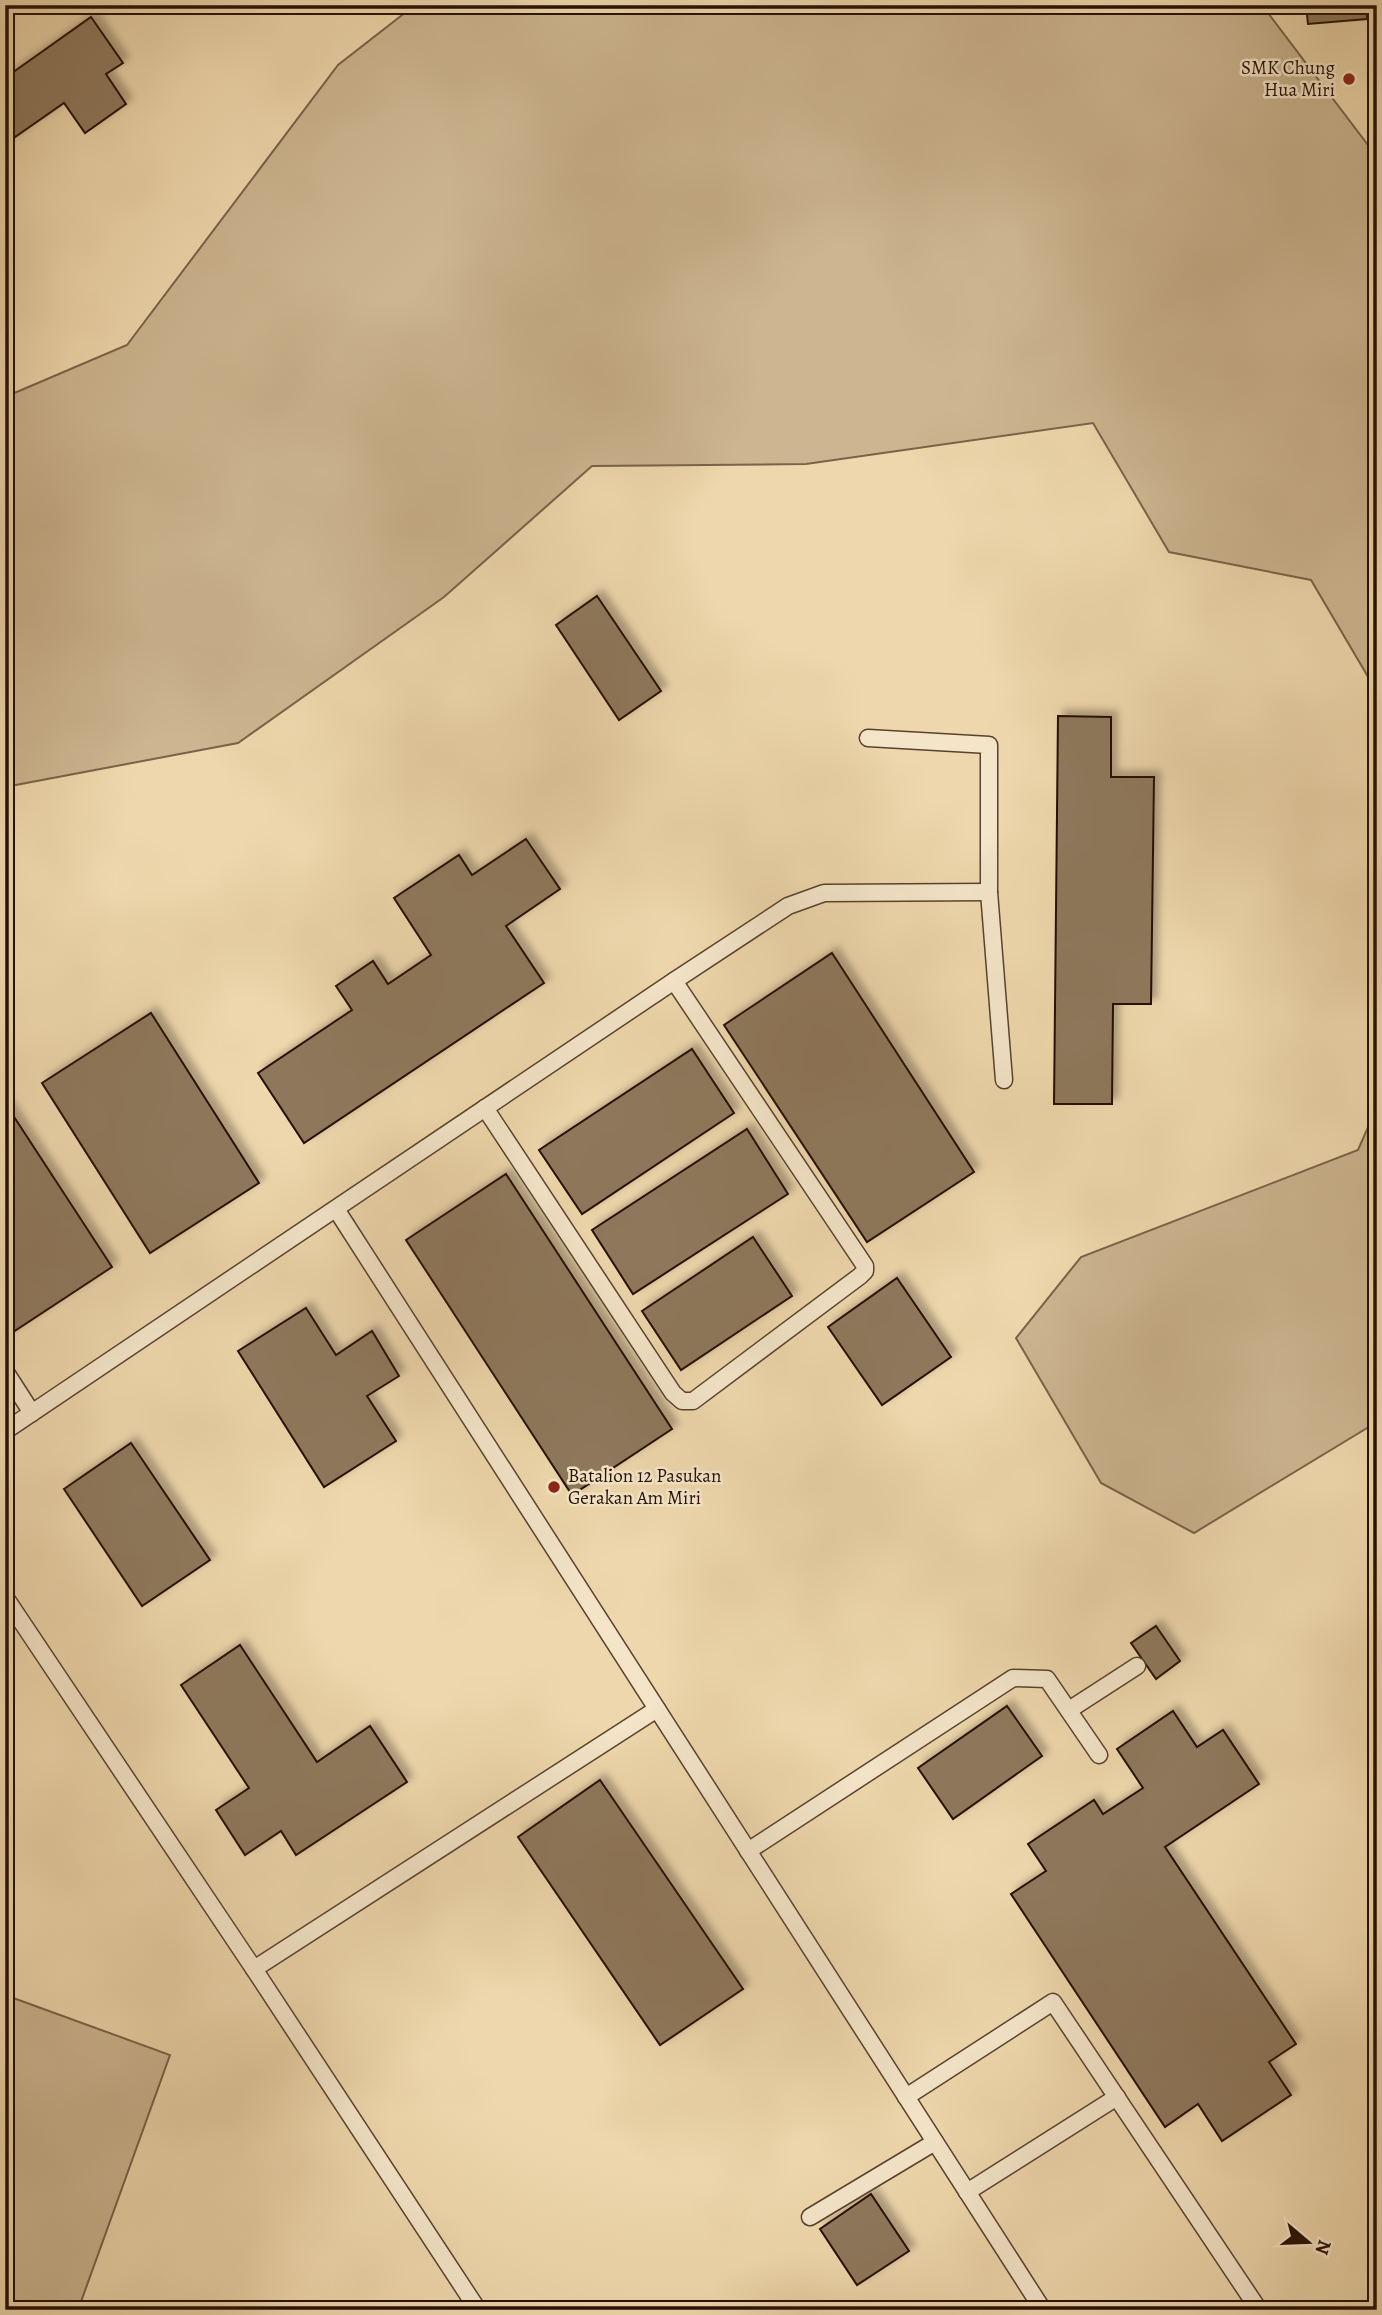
<svg xmlns="http://www.w3.org/2000/svg" width="1382" height="2315" font-family="Alegreya,serif">
<style>
.green{fill:#ccb590;stroke:#79634a;stroke-width:2}
.building{fill:#8e785c;stroke:#261105;stroke-width:2;filter:url(#shadow)}
.lines{fill:none;stroke-linecap:round;stroke-linejoin:round}
.service-casing{stroke:#58422f;stroke-width:19}
.service{stroke:#f4e5c9;stroke-width:16}
.poi-dot{fill:#8f2418;stroke:#f4e5c9;stroke-width:2.5}
.labels{text-anchor:middle;dominant-baseline:central;stroke-width:5;stroke-linejoin:round;paint-order:stroke}
.poi-label{font-size:19px;fill:#261105;stroke:#f4e5c9;text-anchor:end}
</style>
<defs>
<filter id="shadow"><feDropShadow dx="6" dy="-6" stdDeviation="3.5" flood-color="#0004"/></filter>
</defs>
<rect width="100%" height="100%" fill="#eed7ac"/>
<filter id="stains"><feTurbulence type="fractalNoise" baseFrequency=".00286" numOctaves="4"/><feColorMatrix values="0 0 0 0 .2 0 0 0 0 .09 0 0 0 0 .02 0 0 0 .5 -.17"/></filter>
<radialGradient id="worn" r=".72"><stop offset=".6" stop-color="#630" stop-opacity="0"/><stop offset="1" stop-color="#630" stop-opacity=".3"/></radialGradient>
<g class="green">
<polygon points="415,5 1262,5 1377,157 1377,692 1311,580 1169,552 1093,423 806,464 592,466 444,597 238,743 5,787 5,397 127,345 338,65"/>
<polygon points="1377,1107 1377,1422 1194,1533 1101,1483 1016,1338 1081,1257 1358,1150"/>
<polygon points="5,1995 170,2055 78,2310 5,2310"/>
</g>
<g class="building">
<polygon points="1306,5 1366,5 1367,19 1308,24"/>
<polygon points="1372,5 1377,5 1377,51"/>
<polygon points="91,17 123,63 106,74 126,104 85,133 64,103 5,144 5,78"/>
<polygon points="597,596 661,691 619,720 556,625"/>
<polygon points="1058,716 1111,717 1111,777 1154,777 1151,1004 1113,1004 1112,1104 1054,1104"/>
<polygon points="526,839 560,889 506,926 544,983 304,1143 258,1073 352,1010 336,986 373,961 388,984 431,955 394,898 459,855 472,875"/>
<polygon points="832,953 974,1172 867,1242 724,1025"/>
<polygon points="151,1013 259,1183 150,1253 42,1083"/>
<polygon points="692,1049 734,1113 582,1214 539,1150"/>
<polygon points="5,1103 112,1267 7,1336 5,1332"/>
<polygon points="747,1129 788,1194 633,1294 592,1230"/>
<polygon points="506,1174 672,1429 572,1495 406,1240"/>
<polygon points="753,1237 792,1296 681,1370 642,1311"/>
<polygon points="897,1278 951,1357 882,1405 828,1327"/>
<polygon points="306,1308 336,1355 372,1331 399,1376 367,1396 396,1441 324,1487 238,1351"/>
<polygon points="131,1443 210,1560 142,1606 64,1489"/>
<polygon points="1156,1626 1180,1661 1156,1679 1131,1643"/>
<polygon points="240,1645 317,1762 370,1726 407,1782 296,1855 281,1831 245,1855 216,1810 249,1788 181,1685"/>
<polygon points="1007,1706 1042,1756 953,1819 918,1768"/>
<polygon points="1173,1711 1197,1747 1223,1730 1259,1784 1165,1847 1296,2044 1269,2062 1291,2095 1222,2141 1198,2104 1165,2127 1011,1894 1046,1871 1028,1844 1094,1800 1103,1814 1143,1788 1117,1749"/>
<polygon points="600,1780 743,1989 660,2045 518,1837"/>
<polygon points="871,2194 909,2251 857,2285 820,2229"/>
</g>
<g class="lines">
<defs>
<g id="service">
<polyline points="868,738 989,745 989,892 1004,1080"/>
<polyline points="485,1108 673,1393 682,1401 693,1401 860,1276 865,1271 865,1266 674,981"/>
<polyline points="336,1209 1043,2310"/>
<polyline points="5,1371 32,1413"/>
<polyline points="5,1431 674,981 788,906 824,893 989,892"/>
<polyline points="5,1597 254,1969 478,2310"/>
<polyline points="1069,1710 1137,1666"/>
<polyline points="748,1851 1013,1678 1047,1679 1099,1755"/>
<polyline points="254,1969 657,1709"/>
<polyline points="906,2097 1053,2002 1259,2310"/>
<polyline points="967,2192 1117,2097"/>
<polyline points="810,2217 935,2142"/>
</g>
</defs>
<use href="#service" class="service-casing"/>
<use href="#service" class="service"/>
</g>
<g class="poi-dot">
<circle cx="1349" cy="79" r="7"/>
<circle cx="554" cy="1487" r="7"/>
</g>
<g class="labels">
<g class="poi-label">
<text x="1335" y="68">SMK Chung<tspan x="1335" dy="22">Hua Miri</tspan></text>
<text x="568" y="1476" text-anchor="start">Batalion 12 Pasukan<tspan x="568" dy="22">Gerakan Am Miri</tspan></text>
</g>
</g>
<rect width="1382" height="2315" fill="none" stroke="#eed7ac" stroke-width="28"/>
<rect x="7" y="7" width="1368" height="2301" fill="none" stroke="#261105" stroke-width="3.5"/>
<rect x="14" y="14" width="1354" height="2287" fill="none" stroke="#261105" stroke-width="2"/>
<g transform="translate(1308 2242) rotate(109)" stroke="#f4e5c9" stroke-width="5" paint-order="stroke">
<path d="M0-5L12 26L0 18L-12 26Z" fill="#261105"/>
<text y="-10" font-size="19" font-weight="bold" text-anchor="middle" fill="#261105">N</text>
</g>
<rect width="100%" height="100%" filter="url(#stains)"/>
<rect width="100%" height="100%" fill="url(#worn)"/>
</svg>
